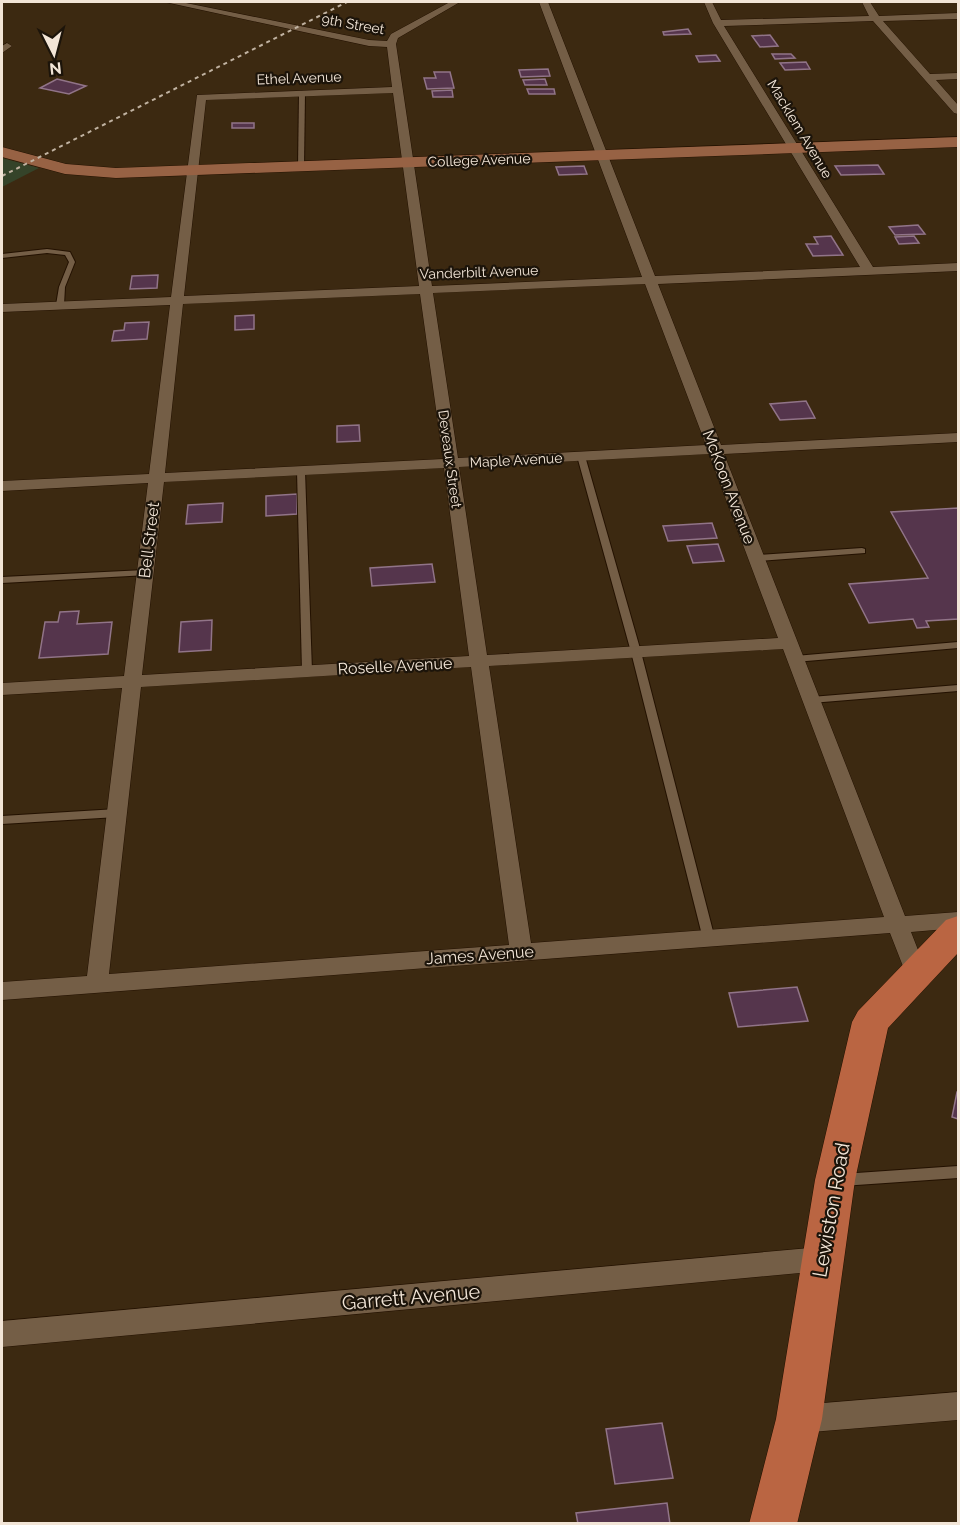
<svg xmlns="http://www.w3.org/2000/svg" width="960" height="1525" font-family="Raleway,sans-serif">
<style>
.green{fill:#354329}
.building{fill:#55354c;stroke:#917488;stroke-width:1.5}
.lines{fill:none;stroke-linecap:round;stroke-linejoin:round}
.lane-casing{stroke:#231100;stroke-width:2}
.street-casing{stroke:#231100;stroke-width:1}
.secondary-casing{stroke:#231100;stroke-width:1}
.primary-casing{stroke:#231100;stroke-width:1}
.lane{fill:#745e46;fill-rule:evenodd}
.street{fill:#745e46;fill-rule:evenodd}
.secondary{fill:#976244;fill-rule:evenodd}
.primary{fill:#ba6542;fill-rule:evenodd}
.rail{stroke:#c0b2a1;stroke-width:2;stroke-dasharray:4 4;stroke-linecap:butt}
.labels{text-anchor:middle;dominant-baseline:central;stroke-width:4.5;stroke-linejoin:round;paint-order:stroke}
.far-street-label{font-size:14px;fill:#f2e5d7;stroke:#1c140a}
.street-label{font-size:16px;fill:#f2e5d7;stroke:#1c140a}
.near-street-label{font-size:20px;fill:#f2e5d7;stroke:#1c140a}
</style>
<rect width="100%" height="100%" fill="#3c2911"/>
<polygon class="green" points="2,158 39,168 2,187"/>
<g class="building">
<polygon points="688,29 691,34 664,35 663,32"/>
<polygon points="770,35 778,46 760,47 752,36"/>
<polygon points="772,54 791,54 795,58 775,59"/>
<polygon points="716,55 720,61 699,62 696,56"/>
<polygon points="806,62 810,69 785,70 780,63"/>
<polygon points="548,69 550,76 521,77 519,70"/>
<polygon points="434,72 450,72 454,88 427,89 424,78 436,78"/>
<polygon points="57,79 86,86 69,94 40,88"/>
<polygon points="545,79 547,85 525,85 523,80"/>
<polygon points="527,89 554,89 555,94 529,94"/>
<polygon points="452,90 453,97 433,97 432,91"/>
<rect x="232" y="123" width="22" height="5"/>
<polygon points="878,165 884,174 841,175 835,166"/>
<polygon points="584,166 587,174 559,175 556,167"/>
<polygon points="918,225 925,234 895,235 889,227"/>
<polygon points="831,236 843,255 813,256 806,244 818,244 814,237"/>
<polygon points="914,236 919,243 899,244 895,237"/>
<polygon points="158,275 157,288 130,289 132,276"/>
<polygon points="254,315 254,329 235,330 235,316"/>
<polygon points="149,322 147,339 112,341 114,331 124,330 125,323"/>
<polygon points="806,401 815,418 780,420 770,404"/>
<polygon points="359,425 360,441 337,442 337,426"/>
<polygon points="297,494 297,514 266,516 266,496"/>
<polygon points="223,503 222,522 186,524 188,505"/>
<polygon points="958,508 958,619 926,621 929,627 917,628 913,619 869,623 849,584 928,578 891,512"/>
<polygon points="712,523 717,538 668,541 663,526"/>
<polygon points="718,544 724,561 693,563 687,546"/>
<polygon points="432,564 435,582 372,586 370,568"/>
<polygon points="79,611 77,624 112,622 108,654 39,658 45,622 58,622 60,612"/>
<polygon points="212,620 211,650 179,652 181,622"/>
<polygon points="797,987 808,1021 738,1027 729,993"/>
<polygon points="957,1092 958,1092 958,1119 952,1117"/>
<polygon points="662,1423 673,1478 615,1484 606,1429"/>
<polygon points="667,1503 670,1524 578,1524 576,1513"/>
</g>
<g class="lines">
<defs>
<g id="lane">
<polygon points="302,91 305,93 304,167 301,169 298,167 299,93"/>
<polygon points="47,249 70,252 75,262 65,287 64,305 60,307 56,305 59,287 69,262 65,255 47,253 2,258 2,254"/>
<polygon points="578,454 581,454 585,456 641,652 715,939 713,942 709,944 705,942 703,939 631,652 577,456"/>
<polygon points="301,468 305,471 312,671 307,674 302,671 297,471"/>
<polygon points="862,548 865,549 865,553 757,561 753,558 757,555"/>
<polygon points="145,570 150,573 148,575 2,583 2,577"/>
<polygon points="958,642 958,648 795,662 790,659 795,656"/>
<polygon points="958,685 958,691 811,703 806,700 811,697"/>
<polygon points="117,809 121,810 122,813 121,816 117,817 2,824 2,816"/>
<polygon points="958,1166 958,1178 842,1186 837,1184 835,1180 837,1176 842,1174"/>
</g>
<g id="street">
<path d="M165 2H181L369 40 387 41 391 34 450 2H460L398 38 396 44 432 286 642 277 539 2H548L655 276 860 267 713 23 704 2H712L721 20 869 16 862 2H870L879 16 958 13V19L883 21 930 74 958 73V79L936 80 958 105V114L954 113 873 21 724 26 873 267 958 263V271L658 284 721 445 958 433V442L724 454 905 916 958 912V928L911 932 927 973 924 979 916 982 908 979 890 933 2 1000V982L87 976 122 688 2 695V683L124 676 148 483 2 491V481L149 474 170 305 2 312V304L171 297 197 95 392 87 387 47 369 46ZM393 93 419 286 184 296 206 100ZM645 284 706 445 458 458 433 293ZM420 294 443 459 165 473 183 304ZM709 454 778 638 487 655 459 467ZM444 468 469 656 142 675 164 482ZM783 649 884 917 531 943 489 666ZM471 667 509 945 109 974 141 687Z"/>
<polygon points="7,43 12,46 2,53 2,46"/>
<polygon points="821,1247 830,1250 834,1259 830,1268 821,1271 2,1347 2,1321"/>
<polygon points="958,1392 958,1420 799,1433 789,1429 785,1419 789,1409 799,1405"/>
</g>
<polygon id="secondary" points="958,137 958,147 116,178 65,174 2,157 2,147 66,164 116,168"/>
<polygon id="primary" points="958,916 958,953 888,1028 855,1180 822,1419 797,1524 749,1524 776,1419 815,1180 852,1022 858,1011 946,920"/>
</defs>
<use href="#lane" class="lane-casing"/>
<use href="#street" class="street-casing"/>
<use href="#secondary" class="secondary-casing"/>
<use href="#primary" class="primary-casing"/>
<use href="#lane" class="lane"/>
<use href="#street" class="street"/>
<use href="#secondary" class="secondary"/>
<use href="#primary" class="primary"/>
<polyline class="rail" points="2,176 347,2"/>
</g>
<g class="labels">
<g class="far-street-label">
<text transform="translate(353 24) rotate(10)">9th Street</text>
<text transform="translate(299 78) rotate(-2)">Ethel Avenue</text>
<text transform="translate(800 129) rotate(59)">Macklem Avenue</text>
<text transform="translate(479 160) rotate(-2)">College Avenue</text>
<text transform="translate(479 272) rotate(-2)">Vanderbilt Avenue</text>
<text transform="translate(450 459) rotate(82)">Deveaux Street</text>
<text transform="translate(516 460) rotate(-3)">Maple Avenue</text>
</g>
<g class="street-label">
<text transform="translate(729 487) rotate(69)">McKoon Avenue</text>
<text transform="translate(149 540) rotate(-83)">Bell Street</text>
<text transform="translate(395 666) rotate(-3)">Roselle Avenue</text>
<text transform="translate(480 955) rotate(-4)">James Avenue</text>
</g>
<g class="near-street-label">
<text transform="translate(831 1210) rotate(-80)">Lewiston Road</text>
<text transform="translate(411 1297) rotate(-5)">Garrett Avenue</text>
</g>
</g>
<rect width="960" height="1525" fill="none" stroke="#f2e5d7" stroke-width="6"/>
<g transform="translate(54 54) rotate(174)" stroke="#1c140a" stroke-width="4.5" paint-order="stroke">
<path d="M0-4.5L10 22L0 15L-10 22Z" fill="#f2e5d7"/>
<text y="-9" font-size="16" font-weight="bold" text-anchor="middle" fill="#f2e5d7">N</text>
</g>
</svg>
